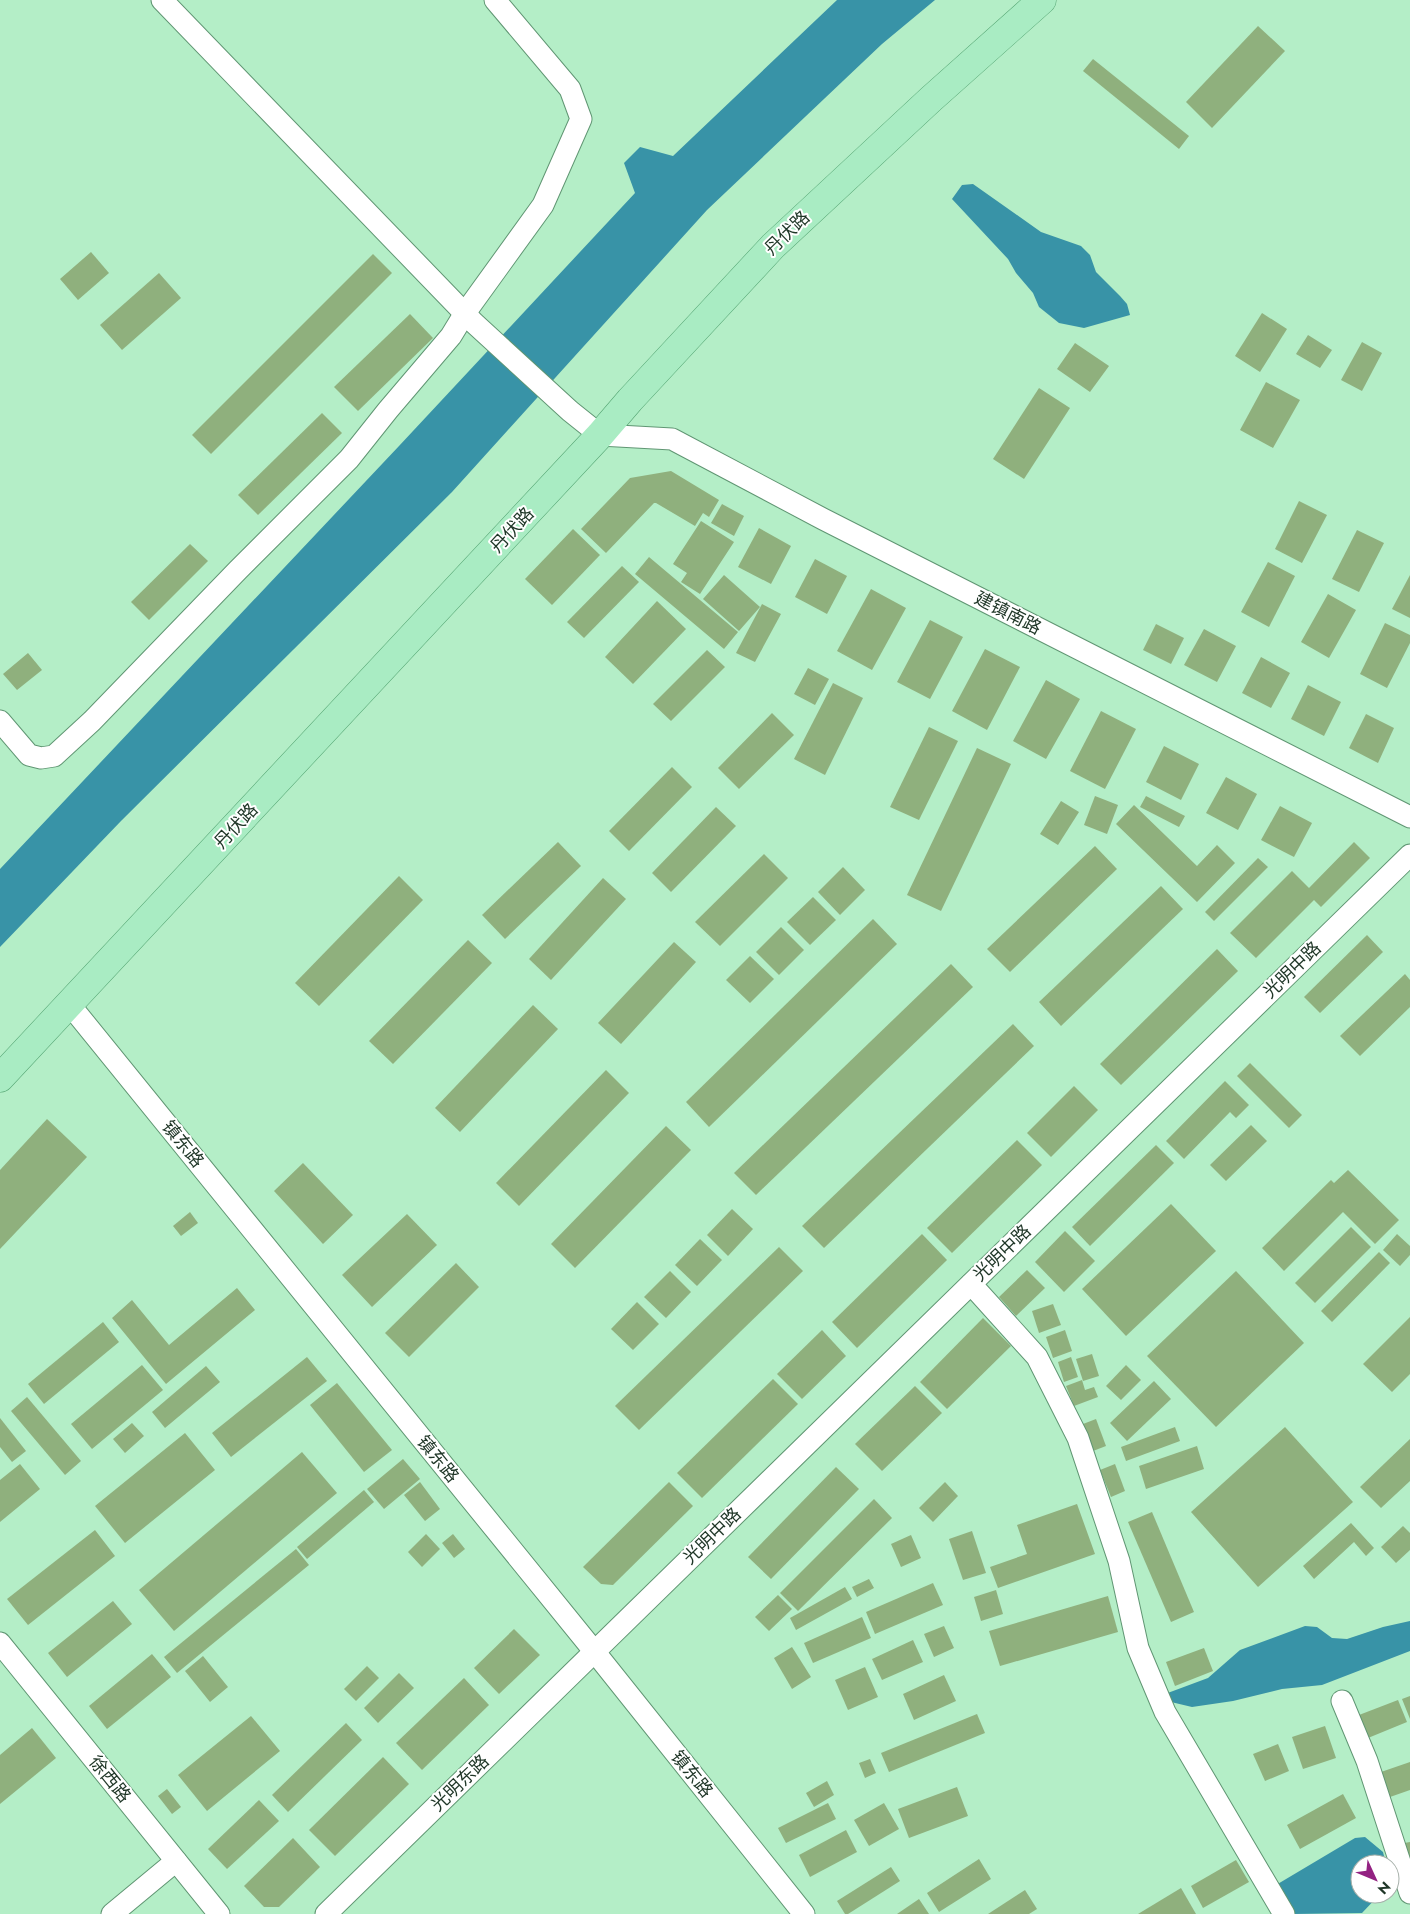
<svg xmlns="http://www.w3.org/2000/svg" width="1410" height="1914" font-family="Jost,'Noto Sans SC',sans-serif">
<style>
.water{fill:#3893a7}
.building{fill:#8fb07d}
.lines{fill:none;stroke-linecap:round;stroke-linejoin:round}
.minor-casing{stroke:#609673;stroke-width:23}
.major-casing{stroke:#54a472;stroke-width:29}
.minor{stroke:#fff;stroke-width:21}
.major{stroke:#a9ecc3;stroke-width:28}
.labels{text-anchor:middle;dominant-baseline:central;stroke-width:4;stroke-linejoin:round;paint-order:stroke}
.street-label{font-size:18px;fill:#1f3627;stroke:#fff}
</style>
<rect width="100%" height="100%" fill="#b4eec7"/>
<g class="water">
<polygon points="837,0 935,0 882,44 707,210 452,492 121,821 0,947 0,869 399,446 635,193 624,163 640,147 673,156"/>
<polygon points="973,184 1041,232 1081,246 1090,255 1096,272 1120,296 1127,304 1130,315 1084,328 1059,323 1039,307 1033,293 1016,273 1008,259 952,199 962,185"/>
<polygon points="1410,1621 1410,1651 1322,1685 1282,1689 1233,1701 1192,1707 1171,1702 1165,1694 1208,1678 1240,1650 1305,1626 1317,1627 1332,1638 1347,1639 1383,1627"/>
<polygon points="1365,1837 1383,1852 1386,1864 1360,1864 1360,1894 1380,1894 1362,1913 1293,1914 1276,1885 1355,1838"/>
</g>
<g class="building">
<polygon points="1258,26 1285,51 1212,128 1186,102"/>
<polygon points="1093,59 1189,136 1179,149 1083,71"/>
<polygon points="91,252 109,273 78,300 60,279"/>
<polygon points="373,254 392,273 211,454 192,435"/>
<polygon points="159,273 181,298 122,350 100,325"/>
<polygon points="1262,313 1287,329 1260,372 1235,356"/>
<polygon points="410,314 433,338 358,411 334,387"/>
<polygon points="1308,335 1332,350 1320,368 1296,354"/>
<polygon points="1362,342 1382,353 1362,391 1341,380"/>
<polygon points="1075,343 1109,366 1090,392 1057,369"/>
<polygon points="1266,382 1300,400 1273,448 1240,430"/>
<polygon points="1039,388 1070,408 1024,479 993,459"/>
<polygon points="322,413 342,433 258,515 238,495"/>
<polygon points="671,471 719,500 709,517 703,513 695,526 656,503 654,503 606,553 581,529 630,478"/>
<polygon points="1299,501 1327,515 1302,563 1275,549"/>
<polygon points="722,504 744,516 734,536 711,523"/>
<polygon points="701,521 734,542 700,594 681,582 687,573 673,564"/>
<polygon points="759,528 791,546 771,584 738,567"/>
<polygon points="573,529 600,555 552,605 525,579"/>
<polygon points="1357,530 1384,543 1359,592 1332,579"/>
<polygon points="190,544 208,561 149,620 131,602"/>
<polygon points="649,557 738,632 724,649 635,574"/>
<polygon points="815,559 847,576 827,614 795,597"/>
<polygon points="1268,562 1295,576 1269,627 1241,612"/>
<polygon points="622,566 639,582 584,638 567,622"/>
<polygon points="724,575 760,607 739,631 703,599"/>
<polygon points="1410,575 1410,618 1392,609"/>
<polygon points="871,589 906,608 872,670 837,651"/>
<polygon points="1328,594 1356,610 1329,658 1301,642"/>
<polygon points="657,601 686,629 633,684 605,657"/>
<polygon points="762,604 781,614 755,662 736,653"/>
<polygon points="930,620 963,637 930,699 897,682"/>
<polygon points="1385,623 1410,635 1410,643 1387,688 1360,674"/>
<polygon points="1156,624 1184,638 1171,664 1143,650"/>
<polygon points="1204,629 1236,646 1217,682 1184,665"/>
<polygon points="985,649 1020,667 987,730 952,711"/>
<polygon points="707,650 725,667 671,721 653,704"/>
<polygon points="28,653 42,670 17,690 3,674"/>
<polygon points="1261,657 1290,673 1271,708 1242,693"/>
<polygon points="808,668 829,679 815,705 794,694"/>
<polygon points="1046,680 1080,699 1046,759 1013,741"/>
<polygon points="833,683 863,698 825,775 794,759"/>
<polygon points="1308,685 1341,702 1324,736 1291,719"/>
<polygon points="1101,711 1136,729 1105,789 1070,771"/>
<polygon points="772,713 794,735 739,789 718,768"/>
<polygon points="1366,714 1394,728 1378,763 1349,748"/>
<polygon points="929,727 958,741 919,820 890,807"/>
<polygon points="1164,746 1199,764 1181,800 1146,782"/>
<polygon points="977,748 1011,764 941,911 907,895"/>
<polygon points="672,767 692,787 629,851 609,831"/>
<polygon points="1226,777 1257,794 1238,830 1206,813"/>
<polygon points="1095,796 1118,805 1107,834 1084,825"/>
<polygon points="1146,796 1185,816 1179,827 1140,807"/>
<polygon points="1061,801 1079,812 1058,845 1040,834"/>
<polygon points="1134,805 1197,866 1217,845 1235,863 1197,902 1116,824"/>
<polygon points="1280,806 1312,823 1294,857 1261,840"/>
<polygon points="716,807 736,826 671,892 652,873"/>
<polygon points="558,842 581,866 505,939 482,915"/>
<polygon points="1354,842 1370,858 1321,907 1314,900 1256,958 1230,933 1292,871 1309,888"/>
<polygon points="1095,846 1117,869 1010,972 987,949"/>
<polygon points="764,854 788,878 720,946 695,922"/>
<polygon points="1258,858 1268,867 1214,921 1205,912"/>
<polygon points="843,867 865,890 840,915 818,892"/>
<polygon points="399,876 423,900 319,1006 295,983"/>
<polygon points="603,878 626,899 551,980 529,959"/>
<polygon points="1161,886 1183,909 1061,1026 1039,1002"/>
<polygon points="813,897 836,920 810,945 787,922"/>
<polygon points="873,919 897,944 709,1127 686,1102"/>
<polygon points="781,927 804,950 779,975 756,952"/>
<polygon points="1367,935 1383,952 1320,1013 1304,997"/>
<polygon points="468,940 492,963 393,1064 369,1041"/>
<polygon points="674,942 696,962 621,1044 598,1023"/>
<polygon points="1217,949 1238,971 1121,1085 1100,1064"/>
<polygon points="750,956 774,979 750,1003 726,980"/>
<polygon points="951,964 973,987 756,1195 734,1173"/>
<polygon points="1405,974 1410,980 1410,1007 1360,1056 1340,1036"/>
<polygon points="533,1005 558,1029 460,1132 435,1108"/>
<polygon points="1013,1024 1034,1046 824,1248 802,1226"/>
<polygon points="1250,1063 1302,1115 1289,1128 1237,1076"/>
<polygon points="606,1070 629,1093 519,1206 496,1183"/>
<polygon points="1225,1081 1249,1105 1236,1118 1230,1112 1184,1159 1166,1141"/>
<polygon points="1074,1086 1098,1110 1051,1157 1027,1133"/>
<polygon points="47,1119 87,1157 0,1249 0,1170"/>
<polygon points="1251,1125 1267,1141 1226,1181 1210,1165"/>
<polygon points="666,1126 691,1150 575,1268 551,1244"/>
<polygon points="1017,1140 1042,1165 952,1253 927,1228"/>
<polygon points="1156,1145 1174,1163 1090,1246 1072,1227"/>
<polygon points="303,1163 353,1215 323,1244 274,1191"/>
<polygon points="1348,1170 1399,1220 1375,1244 1343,1212 1284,1271 1262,1248 1331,1180 1334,1183"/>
<polygon points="1171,1204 1216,1251 1126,1336 1082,1289"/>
<polygon points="732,1209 753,1229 728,1256 707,1235"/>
<polygon points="190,1212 198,1223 181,1236 173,1226"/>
<polygon points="407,1214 437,1245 372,1307 342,1275"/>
<polygon points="1351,1227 1371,1247 1315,1303 1295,1283"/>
<polygon points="1065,1231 1095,1261 1064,1292 1035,1262"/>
<polygon points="922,1234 947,1260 857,1348 832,1322"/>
<polygon points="1397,1234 1410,1246 1410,1255 1400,1266 1383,1250"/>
<polygon points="700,1239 722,1260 697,1286 675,1265"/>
<polygon points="779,1247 803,1271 639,1430 615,1406"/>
<polygon points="1379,1252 1390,1263 1332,1322 1321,1311"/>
<polygon points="456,1263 479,1287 409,1357 385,1333"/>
<polygon points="1027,1270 1045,1288 1016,1316 999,1297"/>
<polygon points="670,1271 691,1292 666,1318 644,1297"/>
<polygon points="1236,1271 1304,1343 1216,1427 1147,1356"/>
<polygon points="237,1288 255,1310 166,1384 112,1318 132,1300 169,1345"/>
<polygon points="637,1302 659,1324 633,1350 611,1329"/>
<polygon points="1053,1304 1061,1325 1039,1333 1032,1311"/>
<polygon points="1410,1317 1410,1374 1392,1392 1363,1364"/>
<polygon points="983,1318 1011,1346 947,1409 920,1382"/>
<polygon points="103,1322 119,1342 44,1404 28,1384"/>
<polygon points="822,1330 846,1356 802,1399 777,1374"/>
<polygon points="1065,1330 1072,1351 1053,1358 1046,1337"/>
<polygon points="1092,1354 1099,1376 1083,1381 1076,1359"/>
<polygon points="307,1357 327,1381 231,1457 212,1433"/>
<polygon points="1071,1357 1078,1377 1064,1382 1058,1362"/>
<polygon points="142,1365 163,1390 92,1449 71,1424"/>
<polygon points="1126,1365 1141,1380 1121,1400 1106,1386"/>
<polygon points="206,1366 220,1382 165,1428 152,1412"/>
<polygon points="773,1379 798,1404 702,1498 677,1473"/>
<polygon points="1082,1380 1085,1390 1094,1387 1098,1397 1074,1406 1066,1386"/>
<polygon points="1154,1381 1171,1399 1127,1441 1110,1423"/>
<polygon points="337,1383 392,1450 364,1472 310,1405"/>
<polygon points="915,1386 942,1413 882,1471 855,1444"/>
<polygon points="27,1397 81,1461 65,1475 11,1411"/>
<polygon points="0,1418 26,1451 12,1462 0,1447"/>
<polygon points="1096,1419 1106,1446 1093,1451 1083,1424"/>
<polygon points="132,1423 144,1436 125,1453 113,1439"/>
<polygon points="1175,1427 1180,1441 1126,1461 1121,1447"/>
<polygon points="1285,1427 1353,1502 1258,1587 1191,1512"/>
<polygon points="185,1433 215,1470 125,1543 95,1506"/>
<polygon points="1410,1439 1410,1481 1381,1508 1360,1487"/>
<polygon points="1197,1446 1204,1469 1146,1489 1139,1466"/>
<polygon points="302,1452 337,1493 174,1631 139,1590"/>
<polygon points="403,1459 420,1479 384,1509 367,1489"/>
<polygon points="20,1464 40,1489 0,1522 0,1480"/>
<polygon points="1115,1464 1125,1491 1111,1497 1100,1470"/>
<polygon points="836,1467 859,1489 771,1579 748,1557"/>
<polygon points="420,1482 440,1509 425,1521 404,1495"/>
<polygon points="669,1482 693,1506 613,1585 601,1584 583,1567"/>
<polygon points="945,1482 958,1496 933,1522 919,1508"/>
<polygon points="364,1490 374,1502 307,1559 297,1547"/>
<polygon points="874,1499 892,1518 798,1611 780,1593"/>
<polygon points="1077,1504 1095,1554 998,1588 990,1567 1027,1554 1017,1525"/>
<polygon points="1152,1512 1194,1612 1171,1622 1128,1522"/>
<polygon points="1351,1523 1374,1548 1366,1556 1354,1542 1314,1579 1303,1566"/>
<polygon points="1403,1526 1410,1533 1410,1550 1396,1563 1381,1547"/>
<polygon points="95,1530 115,1556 28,1625 7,1599"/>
<polygon points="972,1531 986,1573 963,1580 949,1539"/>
<polygon points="426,1534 440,1549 422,1567 408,1552"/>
<polygon points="453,1534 465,1549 454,1558 442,1543"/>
<polygon points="911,1535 921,1558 901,1567 891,1544"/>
<polygon points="296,1549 309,1565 177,1673 164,1657"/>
<polygon points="869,1579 874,1588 857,1597 852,1587"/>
<polygon points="933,1583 943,1605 875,1634 866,1612"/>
<polygon points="845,1587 852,1599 796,1630 790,1618"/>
<polygon points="996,1590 1003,1614 981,1621 974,1597"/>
<polygon points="778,1595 792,1609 769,1631 755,1617"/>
<polygon points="1108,1596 1118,1632 1000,1666 989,1631"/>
<polygon points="113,1601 132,1624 67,1677 48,1653"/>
<polygon points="862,1617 871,1638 813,1663 804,1643"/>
<polygon points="944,1626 954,1648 934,1657 924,1634"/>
<polygon points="514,1629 540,1655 499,1694 474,1668"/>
<polygon points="913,1640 923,1662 882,1680 872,1659"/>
<polygon points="792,1647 811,1677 792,1689 774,1658"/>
<polygon points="1204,1648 1213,1671 1175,1686 1166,1662"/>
<polygon points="152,1654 171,1677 107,1729 89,1706"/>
<polygon points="203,1656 228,1687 210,1702 185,1671"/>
<polygon points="367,1666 379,1678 356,1701 344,1689"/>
<polygon points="865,1667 878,1697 848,1710 835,1680"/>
<polygon points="399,1673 414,1688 378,1723 364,1708"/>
<polygon points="944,1675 956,1701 914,1720 903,1694"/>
<polygon points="464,1678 489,1705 422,1770 396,1743"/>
<polygon points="1410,1696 1410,1719 1402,1699"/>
<polygon points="1398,1700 1407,1722 1368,1738 1359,1715"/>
<polygon points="977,1714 985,1733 889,1772 881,1753"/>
<polygon points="251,1716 280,1751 207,1811 178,1775"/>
<polygon points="346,1723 362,1740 288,1812 272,1795"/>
<polygon points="1325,1726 1336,1758 1303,1769 1292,1737"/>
<polygon points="32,1728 56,1758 0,1804 0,1755"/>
<polygon points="1278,1744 1289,1771 1265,1781 1253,1754"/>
<polygon points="383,1757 409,1784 335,1856 309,1830"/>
<polygon points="870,1759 876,1773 865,1778 859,1763"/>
<polygon points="1410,1762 1410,1790 1390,1797 1381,1772"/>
<polygon points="827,1781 834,1795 814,1807 806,1793"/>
<polygon points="957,1787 968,1816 909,1838 898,1809"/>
<polygon points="167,1789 181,1807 172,1814 158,1796"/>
<polygon points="1343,1794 1356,1818 1300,1849 1287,1825"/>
<polygon points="259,1800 279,1821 227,1869 208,1849"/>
<polygon points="828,1803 836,1819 786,1843 778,1828"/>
<polygon points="884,1803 899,1829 869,1846 854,1820"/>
<polygon points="846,1830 857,1852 810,1877 799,1855"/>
<polygon points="293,1838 320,1867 279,1907 264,1907 244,1886"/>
<polygon points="1410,1842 1410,1862 1399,1844"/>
<polygon points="979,1859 991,1879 939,1912 927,1893"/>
<polygon points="1236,1860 1249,1882 1203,1908 1191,1886"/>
<polygon points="891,1867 900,1881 848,1914 845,1914 837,1901"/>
<polygon points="1181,1888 1196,1914 1138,1914"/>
<polygon points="1025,1890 1037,1909 1029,1914 988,1914"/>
<polygon points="919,1899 929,1914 897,1914"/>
</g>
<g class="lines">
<defs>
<g id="minor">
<polyline points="162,0 474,323 570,411 600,435 672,439 823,519 1410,817"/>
<polyline points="0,721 29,755 41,758 54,756 92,721 238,570 349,459 388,410 451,336 465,313 543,205 581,119 570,89 495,0"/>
<polyline points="70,1005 594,1651 804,1914"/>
<polyline points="971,1284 1037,1357 1078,1438 1119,1561 1138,1648 1165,1712 1284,1914"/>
<polyline points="0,1643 219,1914"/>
<polyline points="1342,1701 1367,1761 1410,1893"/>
<polyline points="112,1914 176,1861"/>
<polyline points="326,1914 1410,855"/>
</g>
<polyline id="major" points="0,1078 600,435 630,400 773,246 931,99 1042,0"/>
</defs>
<use href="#minor" class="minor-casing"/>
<use href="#major" class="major-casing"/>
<use href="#minor" class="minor"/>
<use href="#major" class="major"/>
</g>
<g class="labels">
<g class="street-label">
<text transform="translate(787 233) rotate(-44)">丹伏路</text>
<text transform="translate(512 530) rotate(-47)">丹伏路</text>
<text transform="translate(1008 613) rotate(27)">建镇南路</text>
<text transform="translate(236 826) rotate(-47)">丹伏路</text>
<text transform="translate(1292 970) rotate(-44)">光明中路</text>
<text transform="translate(183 1144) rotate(51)">镇东路</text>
<text transform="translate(1002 1253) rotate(-44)">光明中路</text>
<text transform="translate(438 1459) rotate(51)">镇东路</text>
<text transform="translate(712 1536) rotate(-44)">光明中路</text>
<text transform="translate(692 1774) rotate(51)">镇东路</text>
<text transform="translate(110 1779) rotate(51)">徐西路</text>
<text transform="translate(460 1783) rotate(-44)">光明东路</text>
</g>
</g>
<g transform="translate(1375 1879) rotate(134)"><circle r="24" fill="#ffffff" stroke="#a5afa9"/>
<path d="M0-4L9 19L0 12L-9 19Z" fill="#932282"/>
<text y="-8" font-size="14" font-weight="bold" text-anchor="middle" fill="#1f3627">N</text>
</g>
</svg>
